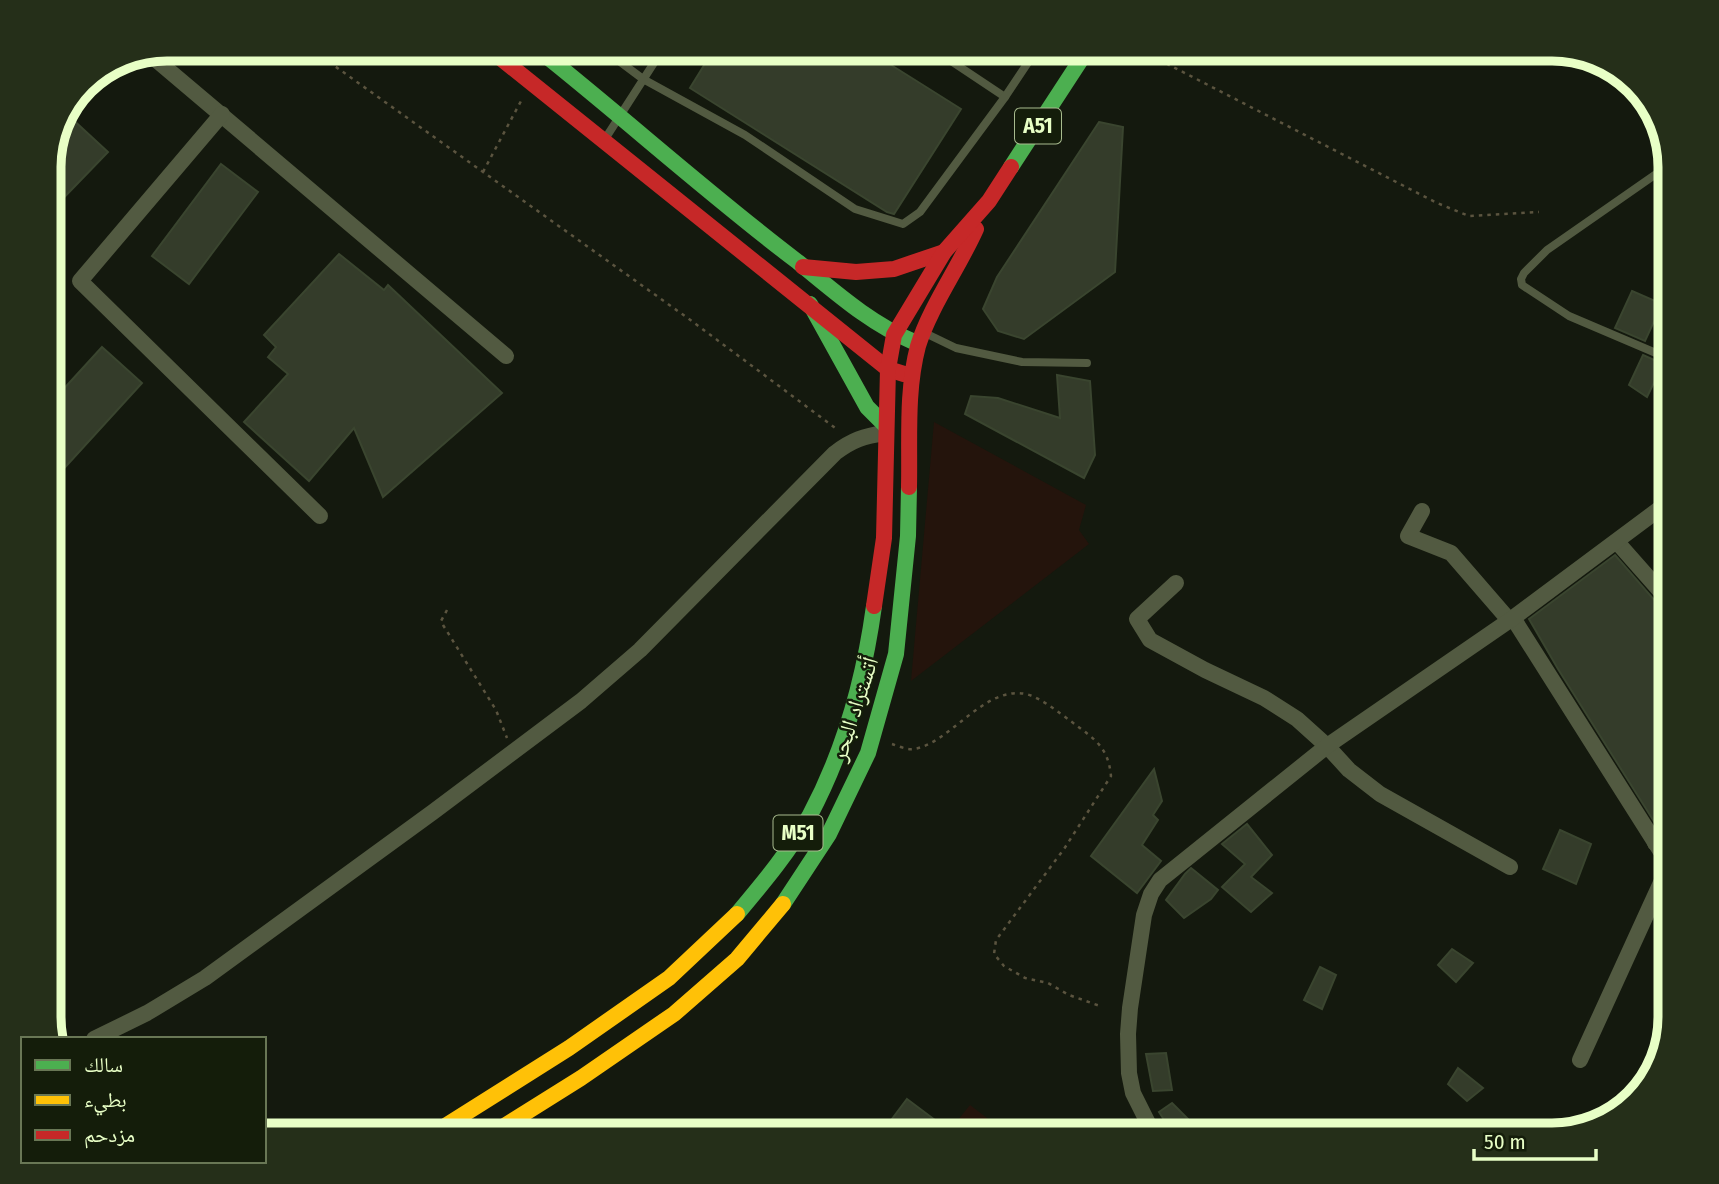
<svg xmlns="http://www.w3.org/2000/svg" width="1719" height="1184" font-family="'Fira Sans Condensed','Noto Naskh Arabic',sans-serif">
<style>
.green{fill:#24140c}
.building{fill:#343c2a;stroke:#3a452f;stroke-width:2}
.lines{fill:none;stroke-linecap:round;stroke-linejoin:round}
.path{stroke:#5b543f;stroke-width:2.5;stroke-dasharray:3.5 5;stroke-linecap:butt}
.lane{stroke:#525a41;stroke-width:8}
.street{stroke:#525a41;stroke-width:16}
.fast{stroke:#4caf50;stroke-width:16}
.slow{stroke:#ffc107;stroke-width:16}
.jam{stroke:#c62828;stroke-width:16}
.labels{text-anchor:middle;dominant-baseline:central;stroke-width:5;stroke-linejoin:round;paint-order:stroke}
.shield{fill:#141d0a;stroke:#a8bb8e;stroke-width:2}
.shield-label{font-size:21px;font-weight:bold;fill:#e8ffc6}
.street-label{font-size:23px;fill:#e8ffc6;stroke:#141d0a}
.rim{fill:none;stroke:#e8ffc6;stroke-width:9}
</style>
<rect width="100%" height="100%" fill="#14190e"/>
<g class="green">
<polygon points="934,422 1086,505 1079,530 1089,544 911,681"/>
<polygon points="970,1105 1009,1135 946,1135"/>
</g>
<g class="building">
<polygon points="872,53 961,109 894,214 887,212 690,88 711,54"/>
<polygon points="69,116 108,152 49,213 49,160"/>
<polygon points="1099,122 1123,127 1115,272 1024,339 998,331 983,309 997,277"/>
<polygon points="221,164 258,192 189,284 152,256"/>
<polygon points="339,254 384,290 388,285 502,393 383,497 354,428 309,481 244,422 288,374 268,357 276,347 264,335"/>
<polygon points="1632,291 1662,304 1645,341 1615,328"/>
<polygon points="102,347 142,383 49,485 49,405"/>
<polygon points="1643,355 1663,364 1647,397 1629,385"/>
<polygon points="1057,375 1090,381 1095,455 1084,478 965,414 971,396 998,398 1060,418"/>
<polygon points="1615,555 1662,609 1670,612 1670,643 1663,648 1670,656 1670,808 1662,813 1655,823 1558,669 1529,619"/>
<polygon points="1154,769 1162,801 1153,815 1158,820 1142,845 1161,861 1137,893 1091,856"/>
<polygon points="1247,824 1272,855 1251,877 1272,893 1251,912 1222,887 1245,864 1222,844"/>
<polygon points="1560,830 1591,844 1576,884 1543,869"/>
<polygon points="1191,868 1218,890 1211,899 1184,918 1166,900 1185,874"/>
<polygon points="1452,949 1473,963 1456,982 1438,965"/>
<polygon points="1320,967 1336,975 1322,1009 1304,1000"/>
<polygon points="1166,1053 1172,1090 1153,1091 1146,1054"/>
<polygon points="1458,1068 1483,1088 1467,1101 1448,1084"/>
<polygon points="907,1099 955,1135 880,1135"/>
<polygon points="1172,1103 1192,1123 1180,1135 1174,1135 1159,1112"/>
</g>
<g class="lines">
<g class="path">
<polyline points="1144,52 1437,203 1469,216 1539,212"/>
<polyline points="322,57 689,319 838,430"/>
<polyline points="483,172 521,101"/>
<polyline points="447,610 441,621 443,625 496,710 507,738"/>
<path d="M892 744C898 746 907 750 913 749 949 745 984 685 1026 694 1042 698 1059 713 1072 722 1094 739 1108 746 1111 776L1064 849 996 940 994 954 1004 966 1025 978 1048 983 1069 995 1100 1006"/>
</g>
<g class="lane">
<polyline points="939,53 1005,97"/>
<polyline points="611,55 643,79 745,135 855,209 903,224 920,212 1005,97 1035,52"/>
<polyline points="605,139 659,55"/>
<polyline points="1669,165 1547,250 1524,273 1521,279 1522,285 1569,316 1670,359"/>
<polyline points="927,334 956,348 1022,362 1087,363"/>
</g>
<g class="street">
<polyline points="154,58 506,356"/>
<polyline points="222,114 80,281 320,516"/>
<polyline points="1422,511 1408,536 1451,553 1509,620"/>
<polyline points="1617,542 1670,602"/>
<polyline points="1176,583 1137,619 1150,640 1205,670 1264,698 1297,719 1327,746 1349,770 1380,794 1510,867"/>
<polyline points="1513,618 1670,866"/>
<polyline points="1655,843 1670,819"/>
<path d="M94 1039 147 1013 205 978 433 812 581 701 640 650 835 453C852 440 864 436 885 433"/>
<polyline points="1580,1060 1669,865"/>
<polyline points="1154,1135 1133,1093 1129,1073 1128,1034 1130,1008 1144,915 1151,894 1160,880 1327,746 1513,618 1670,501"/>
</g>
<g class="fast">
<path d="M545 55C630 123 711 196 798 262 834 291 869 323 912 341"/>
<polyline points="1011,167 1086,52"/>
<polyline points="810,304 867,407 885,425"/>
<polyline points="783,904 829,834 868,753 896,654 908,536 909,487"/>
<path d="M737 914C763 883 790 851 810 815 845 749 864 679 874 606"/>
</g>
<g class="slow">
<polyline points="431,1135 569,1048 669,978 737,914"/>
<polyline points="490,1135 581,1078 674,1014 737,959 783,904"/>
</g>
<g class="jam">
<polyline points="498,56 888,369 904,374"/>
<polyline points="803,267 856,272 894,269 944,252"/>
<path d="M909 487C910 440 906 391 918 346 930 307 959 267 976 229"/>
<polyline points="874,606 884,538 888,369 894,335 944,252 989,201 1011,167"/>
</g>
</g>
<g class="labels">
<g class="shield">
<rect x="1015" y="108.5" width="46" height="35" rx="5"/>
<rect x="773.5" y="815.5" width="49" height="35" rx="5"/>
</g>
<g class="shield-label">
<text x="1038" y="126">A51</text>
<text x="798" y="833">M51</text>
</g>
<g class="street-label">
<text transform="translate(854 709) rotate(-72)">أتستراد البحر</text>
</g>
</g>
<path d="M0 0H1719V1184H0ZM167 61H1552A106 106 0 0 1 1658 167V1017A106 106 0 0 1 1552 1123H167A106 106 0 0 1 61 1017V167A106 106 0 0 1 167 61Z" fill="#252f19" fill-rule="evenodd"/>
<path class="rim" d="M167 61H1552A106 106 0 0 1 1658 167V1017A106 106 0 0 1 1552 1123H167A106 106 0 0 1 61 1017V167A106 106 0 0 1 167 61Z"/>
<rect x="21" y="1037" width="245" height="126" fill="#141d0a" stroke="#697755" stroke-width="2"/>
<rect x="35" y="1060" width="35" height="10" fill="#4caf50" stroke="#697755" stroke-width="2"/>
<text x="84" y="1072" font-size="21" fill="#e8ffc6">سالك</text>
<rect x="35" y="1095" width="35" height="10" fill="#ffc107" stroke="#697755" stroke-width="2"/>
<text x="84" y="1107" font-size="21" fill="#e8ffc6">بطيء</text>
<rect x="35" y="1130" width="35" height="10" fill="#c62828" stroke="#697755" stroke-width="2"/>
<text x="84" y="1142" font-size="21" fill="#e8ffc6">مزدحم</text>
<path d="M1474 1149v10h122v-10" fill="none" stroke="#e8ffc6" stroke-width="3.5"/>
<text x="1484" y="1149" font-size="21" fill="#e8ffc6" stroke="#141d0a" stroke-width="5" paint-order="stroke">50 m</text>
</svg>
